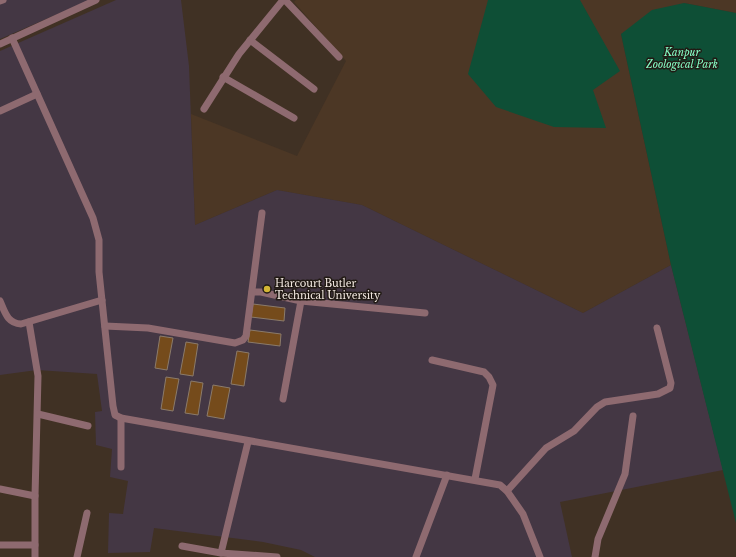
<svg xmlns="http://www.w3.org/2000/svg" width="736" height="557" font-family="'Libre Baskerville',serif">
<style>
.built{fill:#4c3725}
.education{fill:#443744}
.green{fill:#0e4f36}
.building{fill:#754b1b;stroke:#8b7b6b}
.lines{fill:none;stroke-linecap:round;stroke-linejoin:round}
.minor{stroke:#8e6a70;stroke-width:7}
.poi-dot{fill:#d4b635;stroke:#211a14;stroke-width:1.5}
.labels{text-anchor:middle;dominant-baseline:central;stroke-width:3;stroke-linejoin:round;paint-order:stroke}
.park-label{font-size:10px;font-style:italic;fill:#85fec6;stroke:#211a14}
.poi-label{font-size:10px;fill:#f3e9e1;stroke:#211a14;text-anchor:start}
</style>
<rect width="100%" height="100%" fill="#403124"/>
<polygon class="built" points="296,0 736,0 736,13 684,3 621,34 671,265 583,313 362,205 277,190 195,225 191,114 297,156 346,61 294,2"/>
<g class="education">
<polygon points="0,0 90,0 0,39"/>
<polygon points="116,0 181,0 189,66 195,225 277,190 362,205 583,313 671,265 723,470 560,502 572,557 315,557 301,550 263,542 154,528 150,552 108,553 109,513 123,514 128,481 110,477 112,449 96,445 95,412 102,411 97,374 37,370 0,375 0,51"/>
</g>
<g class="green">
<polygon points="488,0 580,0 620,71 593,90 606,128 554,127 496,107 468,74"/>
<polygon points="684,3 736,13 736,523 671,265 621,34 652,10"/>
</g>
<g class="building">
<polygon points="253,304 285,308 284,321 251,317"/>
<polygon points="250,330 281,334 280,346 248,342"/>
<polygon points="160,336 173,338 167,370 155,368"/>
<polygon points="186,342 198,344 193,376 180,374"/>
<polygon points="237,351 249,353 244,386 231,384"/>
<polygon points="166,377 179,379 173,411 161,409"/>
<polygon points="191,381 203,383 198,415 185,413"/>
<polygon points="213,385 230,388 224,419 207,416"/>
</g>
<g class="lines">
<g class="minor">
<polyline points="285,0 339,57"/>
<polyline points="0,1 3,0"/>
<polyline points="12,38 93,218 99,240 99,272 113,406 115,415 121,418 500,485 507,491 523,514 540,557"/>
<polyline points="250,40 314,89"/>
<polyline points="0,44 96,0"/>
<polyline points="223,77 294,118"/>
<polyline points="204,109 239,54 283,0"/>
<polyline points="0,111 37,94"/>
<polyline points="252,292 261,292 301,301 425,313"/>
<path d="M0 301C5 312 7 323 21 324L102 300"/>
<polyline points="29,322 38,376 35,496 35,557"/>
<polyline points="105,326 148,328 235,343 243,340 246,336 262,213"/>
<polyline points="432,360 484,372 489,377 493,385 475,479"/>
<polyline points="283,399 301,301"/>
<polyline points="38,414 88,426"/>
<polyline points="248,442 221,553 277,557"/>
<polyline points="121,467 121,418"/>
<polyline points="0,489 35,496"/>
<polyline points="507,491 546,448 574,431 597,407 605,402 658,394 670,388 671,383 657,328"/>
<polyline points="0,545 35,545"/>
<polyline points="182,546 221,553"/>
<polyline points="77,557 87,513"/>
<polyline points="416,557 447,475"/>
<polyline points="595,557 598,539 625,474 633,416"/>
</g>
</g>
<circle class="poi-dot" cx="267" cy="289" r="4"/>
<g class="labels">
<g class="park-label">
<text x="682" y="52">Kanpur<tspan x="682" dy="12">Zoological Park</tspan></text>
</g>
<g class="poi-label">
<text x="275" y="283">Harcourt Butler<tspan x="275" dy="12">Technical University</tspan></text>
</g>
</g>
</svg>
